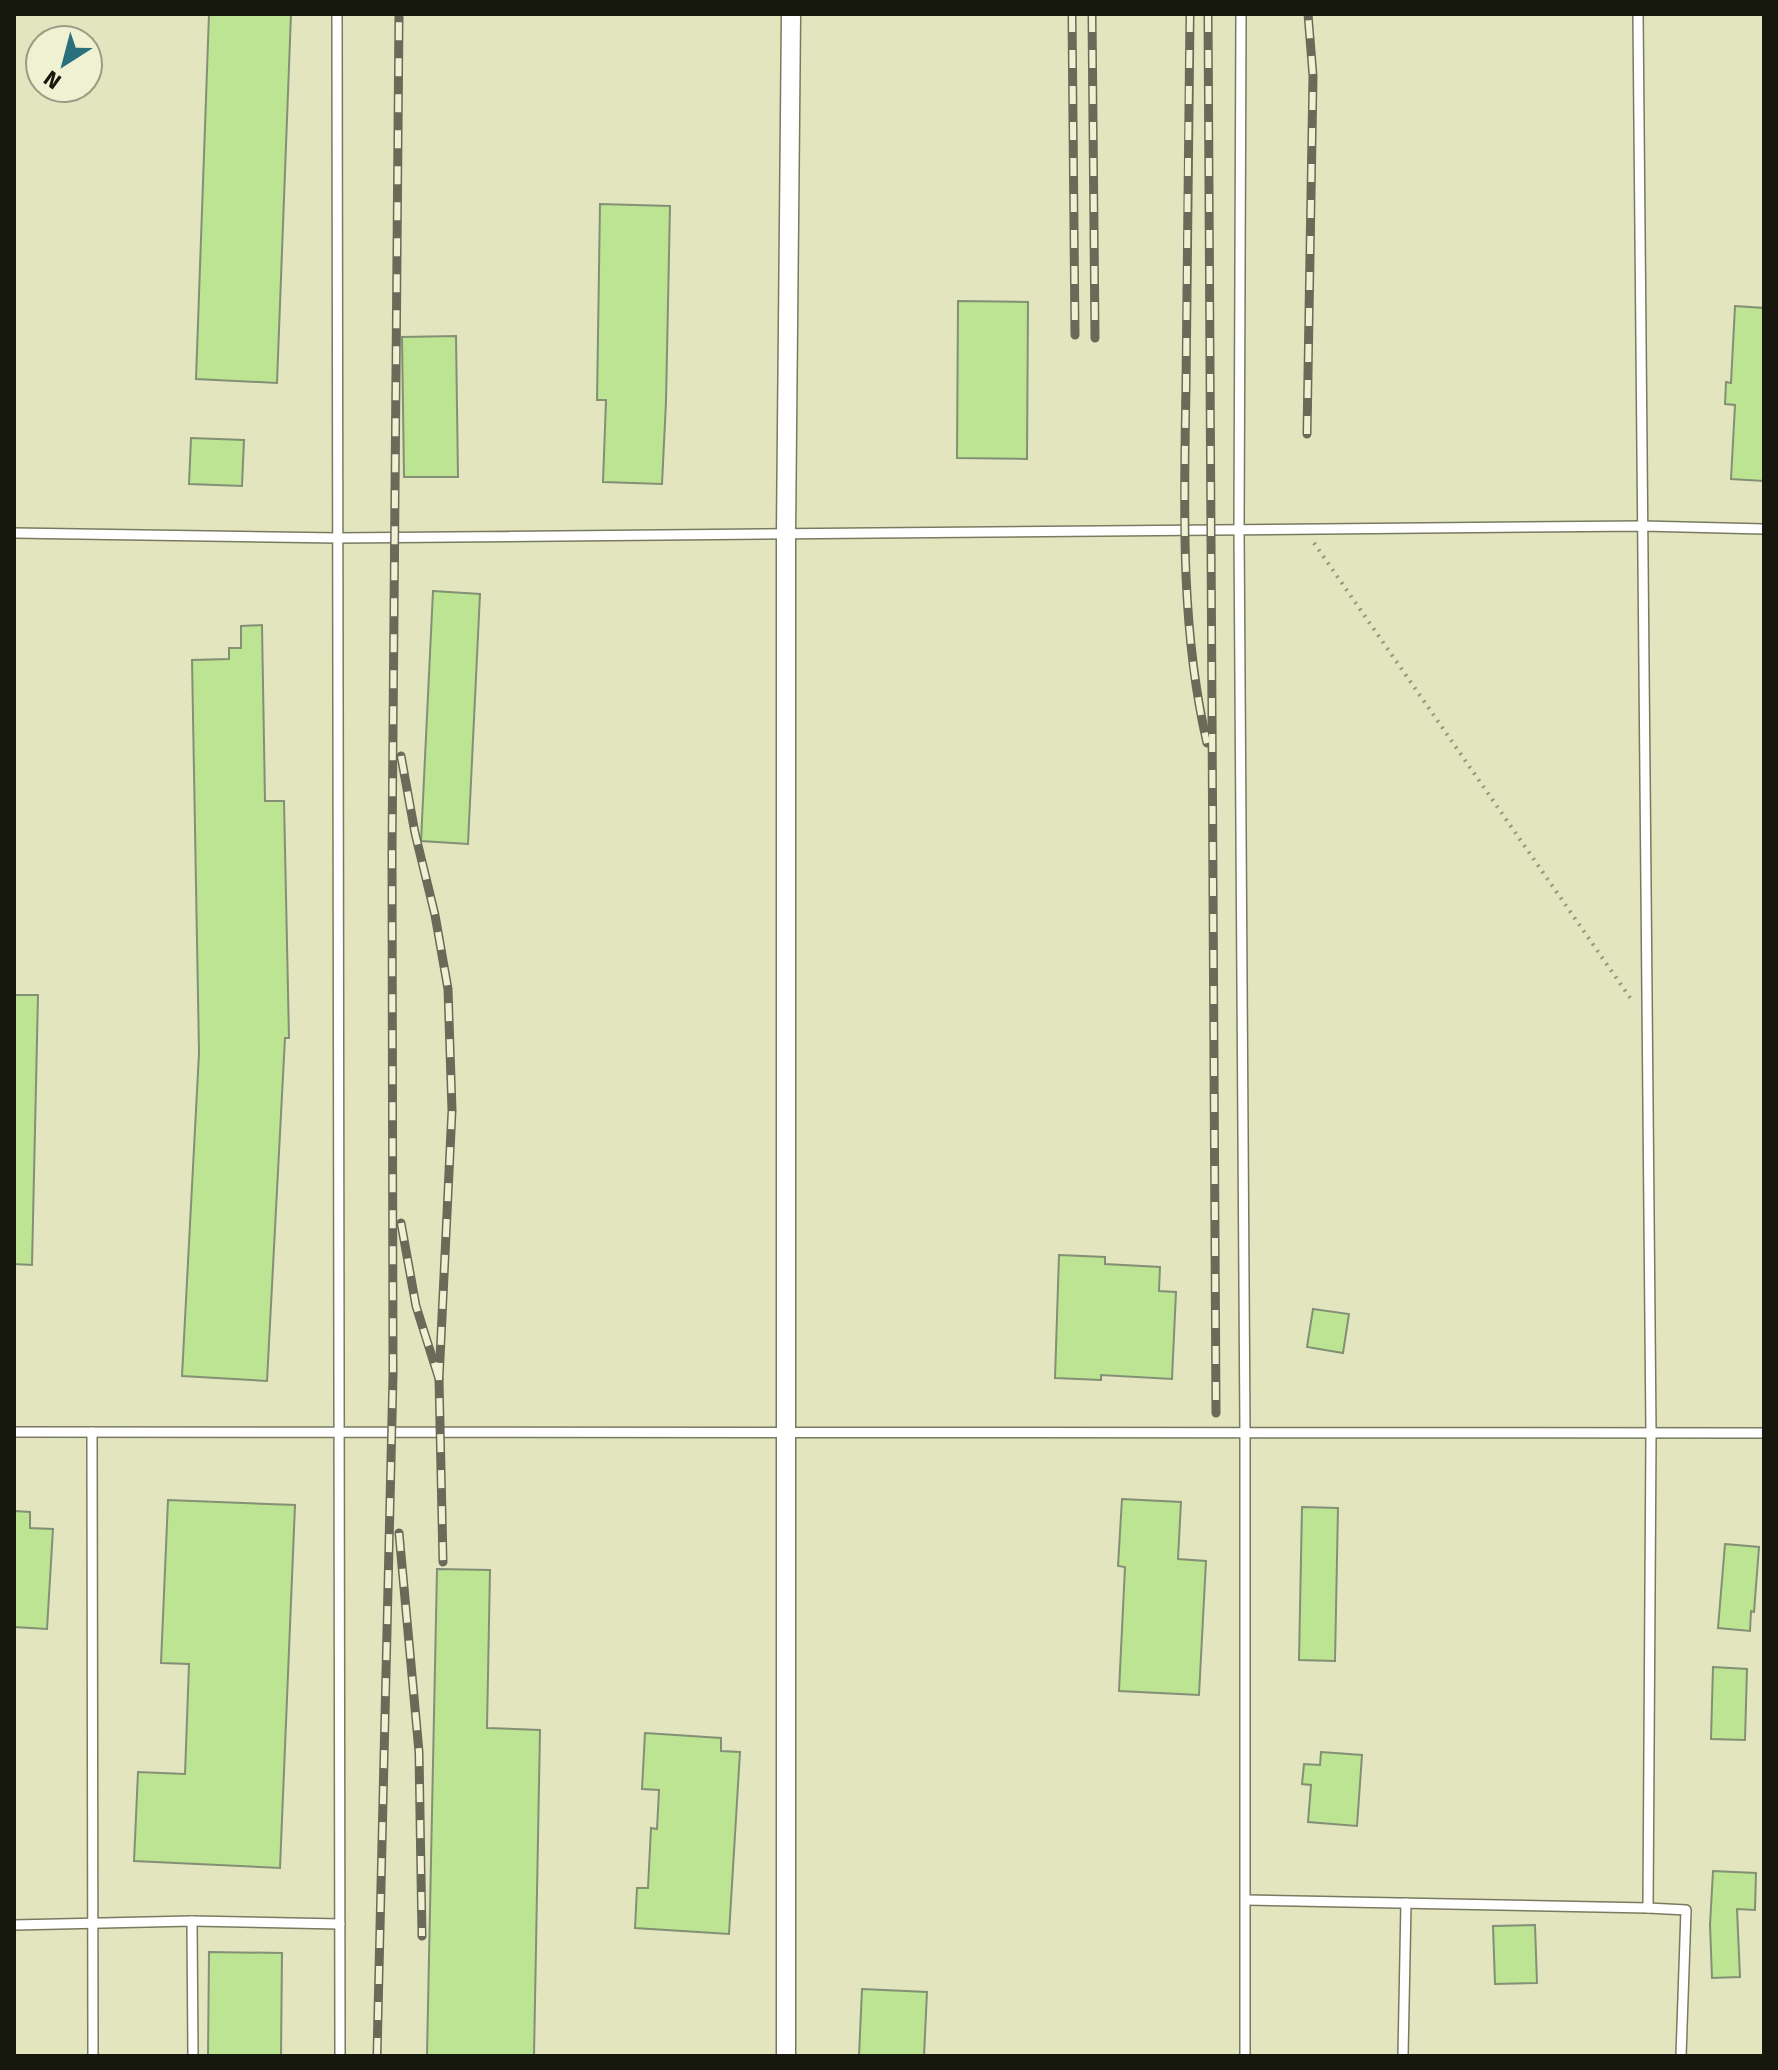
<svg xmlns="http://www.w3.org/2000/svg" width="1778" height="2070" font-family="'Fira Sans',sans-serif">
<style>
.built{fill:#e3e5bf;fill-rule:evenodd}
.building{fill:#bce492;stroke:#839076;stroke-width:2}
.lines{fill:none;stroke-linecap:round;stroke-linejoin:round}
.lane-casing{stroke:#797a5f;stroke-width:12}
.street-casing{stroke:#797a5f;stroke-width:21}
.path{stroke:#959780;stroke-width:4;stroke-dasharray:2 6;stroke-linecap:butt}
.lane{stroke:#fff;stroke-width:9}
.street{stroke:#fff;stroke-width:18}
.rail-casing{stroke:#696a58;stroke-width:9}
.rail{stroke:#eff1d2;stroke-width:6;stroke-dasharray:18;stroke-linecap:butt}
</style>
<rect width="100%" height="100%" fill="#eff1d2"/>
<path class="built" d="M14 14H1764V2056H14ZM40 40H88V88H40Z"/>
<g class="building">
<polygon points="209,14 291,14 277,383 196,379"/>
<polygon points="600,204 670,206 666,402 662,484 603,482 606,400 597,400"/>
<polygon points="958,301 1028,302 1027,459 957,458"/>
<polygon points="1735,306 1764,308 1764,481 1731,479 1735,405 1725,404 1726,382 1731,383"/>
<polygon points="456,336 458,477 404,477 402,337"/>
<polygon points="191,438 244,440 242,486 189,484"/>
<polygon points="433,591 480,594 468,844 421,841"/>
<polygon points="262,625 265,801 284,801 289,1038 285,1038 267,1381 182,1376 199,1053 192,660 229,659 229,648 241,648 241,626"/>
<polygon points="14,995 38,995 32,1265 14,1264"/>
<polygon points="1059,1255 1105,1257 1105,1264 1160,1267 1159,1291 1176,1292 1172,1379 1101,1375 1101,1380 1055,1378"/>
<polygon points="1313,1309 1349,1314 1343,1353 1307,1347"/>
<polygon points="1122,1499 1181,1502 1178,1559 1206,1561 1199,1695 1119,1691 1125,1567 1118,1566"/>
<polygon points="168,1500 295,1505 280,1868 134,1861 138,1772 185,1774 189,1664 161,1663"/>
<polygon points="1302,1507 1338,1508 1335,1661 1299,1660"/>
<polygon points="14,1511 30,1512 30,1528 53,1529 47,1629 14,1627"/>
<polygon points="1725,1544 1759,1547 1754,1612 1751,1611 1750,1631 1718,1628"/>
<polygon points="437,1569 490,1570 487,1728 540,1730 534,2056 427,2055"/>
<polygon points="1713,1667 1747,1669 1745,1740 1711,1739"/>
<polygon points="645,1733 721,1738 721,1751 740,1752 729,1934 635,1928 637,1888 648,1888 651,1828 657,1829 659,1790 642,1789"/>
<polygon points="1321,1752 1362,1755 1357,1826 1308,1822 1311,1785 1302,1784 1304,1764 1320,1765"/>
<polygon points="1713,1871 1756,1873 1755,1910 1737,1909 1740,1977 1712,1978 1710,1925"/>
<polygon points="1535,1925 1537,1983 1495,1984 1493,1926"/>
<polygon points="209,1952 282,1953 281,2056 208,2056"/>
<polygon points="862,1989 927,1992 924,2056 859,2056"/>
</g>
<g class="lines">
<defs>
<g id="lane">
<polyline points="337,14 340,2056"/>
<polyline points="1241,14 1239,529 1245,1433 1245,2056"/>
<polyline points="14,533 338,538 1643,526 1764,529"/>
<polyline points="14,1432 1764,1433"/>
<polyline points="92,1432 93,2056"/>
<polyline points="1246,1900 1648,1908 1651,1433 1638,14"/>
<polyline points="1648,1908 1686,1910 1681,2056"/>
<polyline points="192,1921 340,1924"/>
<polyline points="14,1925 192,1921 193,2056"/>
<polyline points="1403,2056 1406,1903"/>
</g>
<polyline id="street" points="786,2056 786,533 791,14"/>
</defs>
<use href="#lane" class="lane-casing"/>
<use href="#street" class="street-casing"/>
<polyline class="path" points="1314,543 1633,1002"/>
<use href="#lane" class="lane"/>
<use href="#street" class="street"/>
<defs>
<g id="rail">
<polyline points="1072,14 1075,335"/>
<polyline points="1092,14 1095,338"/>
<path d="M1190 14C1188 138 1187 262 1186 386 1184 505 1180 627 1207 743"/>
<polyline points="1208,14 1216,1413"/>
<polyline points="1307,434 1313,76 1308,14"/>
<polyline points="401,756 415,833 435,915 448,989 452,1110 439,1379"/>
<polyline points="401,1223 416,1306 439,1379 443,1562"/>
<polyline points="399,1533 419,1752 422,1936"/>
<polyline points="377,2056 393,1375 392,852 399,14"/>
</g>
</defs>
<use href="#rail" class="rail-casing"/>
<use href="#rail" class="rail"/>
</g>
<rect width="1778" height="2070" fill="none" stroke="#17180d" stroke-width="32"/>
<g transform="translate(64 64) rotate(216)"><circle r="38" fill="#eff1d2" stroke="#999a83" stroke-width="2"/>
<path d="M0-6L14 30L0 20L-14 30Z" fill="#28707b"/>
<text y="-12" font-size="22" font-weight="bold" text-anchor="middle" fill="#17180d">N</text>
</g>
</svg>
